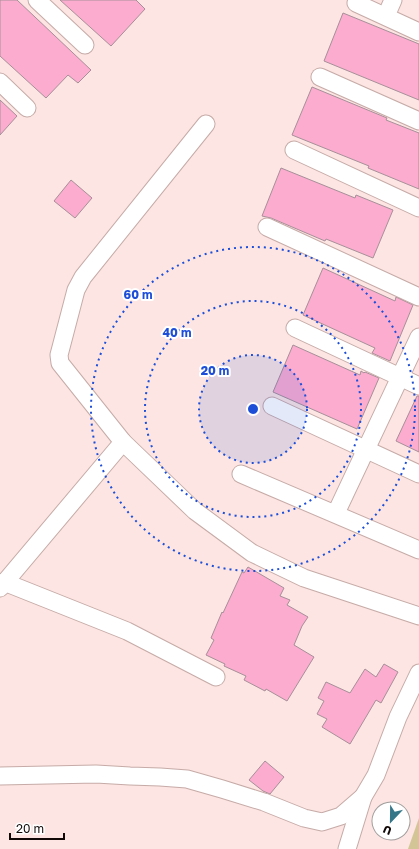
<svg xmlns="http://www.w3.org/2000/svg" width="419" height="849" font-family="'Golos Text',sans-serif">
<style>
.green{fill:#d4c597}
.building{fill:#fcacce;stroke:#a78f99}
.lines{fill:none;stroke-linecap:round;stroke-linejoin:round}
.street-casing{stroke:#c6aba8;stroke-width:19}
.street{stroke:#fff;stroke-width:17}
.ring{fill:none;stroke:#1d4ed8;stroke-width:2;stroke-dasharray:2 4}
.centre{fill:#1d4ed8;stroke:#fff;stroke-width:2}
.ring-label{font-size:12px;text-anchor:middle;font-weight:bold;fill:#1d4ed8;stroke:#fff;stroke-width:4;stroke-linejoin:round;paint-order:stroke}
</style>
<rect width="100%" height="100%" fill="#fce5e2"/>
<polygon class="green" points="419,818 419,849 408,849"/>
<g class="building">
<polygon points="0,0 17,0 91,70 78,83 68,75 46,98 0,56"/>
<polygon points="60,0 136,0 145,9 111,46"/>
<polygon points="343,13 419,44 419,100 324,61"/>
<polygon points="312,87 387,118 386,120 419,133 419,189 368,168 369,166 292,135"/>
<polygon points="0,100 17,116 0,135"/>
<polygon points="281,168 355,198 356,195 393,210 373,258 326,239 325,241 271,218 262,216"/>
<polygon points="71,180 92,198 75,218 54,201"/>
<polygon points="323,268 395,301 396,297 413,305 390,361 372,353 375,348 303,315"/>
<polygon points="293,345 360,375 361,371 364,373 365,372 379,378 357,429 273,392"/>
<polygon points="417,396 419,396 419,452 396,441"/>
<polygon points="248,567 284,588 280,596 290,600 287,605 308,617 302,626 294,645 314,657 287,701 266,689 265,691 244,680 246,676 224,666 225,664 206,655 214,640 211,638 222,612 223,613 242,572 244,573"/>
<polygon points="384,664 398,672 381,703 376,700 350,744 322,727 327,719 317,714 324,701 318,698 326,682 350,693 365,669 376,677"/>
<polygon points="265,761 284,777 270,794 263,791 249,780"/>
</g>
<g class="lines">
<defs>
<g id="street">
<polyline points="37,0 85,45"/>
<polyline points="356,3 419,32"/>
<polyline points="386,16 393,0"/>
<polyline points="320,77 419,121"/>
<polyline points="0,82 27,108"/>
<polyline points="206,124 83,277 76,290 59,355 60,363 123,442 195,511 252,553 304,578 419,616"/>
<polyline points="294,150 419,208"/>
<polyline points="267,227 419,297"/>
<polyline points="295,328 419,386"/>
<polyline points="272,406 419,474"/>
<polyline points="241,474 419,550"/>
<polyline points="336,513 419,337"/>
<polyline points="4,582 127,631 216,677"/>
<polyline points="0,588 123,442"/>
<polyline points="0,776 96,774 130,776 160,777 187,779 222,789 264,802 304,818 322,822 341,816 363,797 376,775 398,717 419,673"/>
<polyline points="347,849 363,797"/>
</g>
</defs>
<use href="#street" class="street-casing"/>
<use href="#street" class="street"/>
</g>
<circle cx="253" cy="409" r="54" fill="#1d4ed8" fill-opacity=".12"/>
<g class="ring">
<circle cx="253" cy="409" r="54"/>
<circle cx="253" cy="409" r="108"/>
<circle cx="253" cy="409" r="162"/>
</g>
<circle cx="253" cy="409" r="6" class="centre"/>
<g class="ring-label">
<text x="138" y="299">60 m</text>
<text x="177" y="337">40 m</text>
<text x="215" y="375">20 m</text>
</g>
<g transform="translate(391 821) rotate(202)"><circle r="19" fill="#ffffff" stroke="#a09d9c"/>
<path d="M0-3L7 15L0 10L-7 15Z" fill="#357789"/>
<text y="-6" font-size="11" font-weight="bold" text-anchor="middle" fill="#110908">U</text>
</g>
<path d="M10 833v6h54v-6" fill="none" stroke="#110908" stroke-width="2"/>
<text x="16" y="833" font-size="12" fill="#110908" stroke="#ffffff" stroke-width="3" paint-order="stroke">20 m</text>
</svg>
